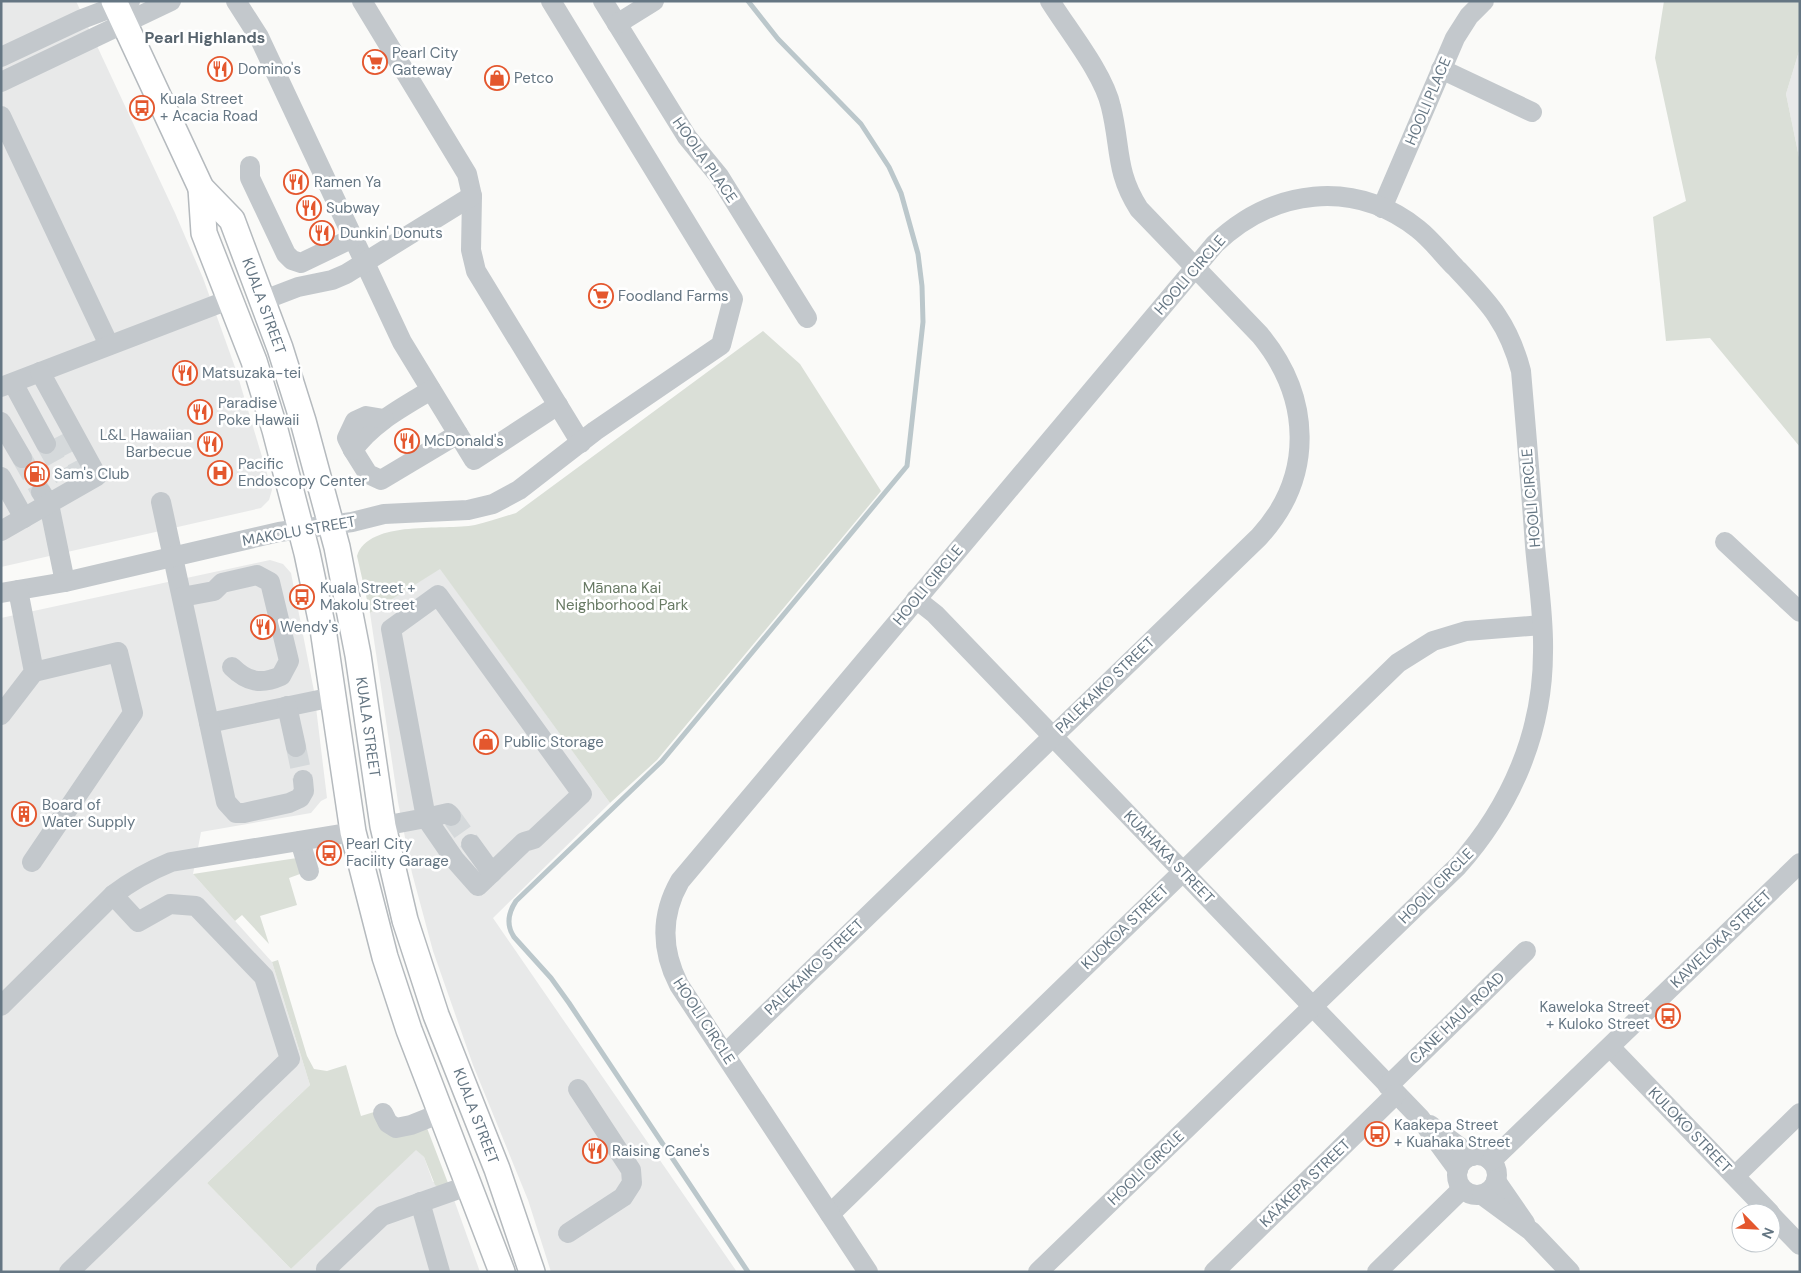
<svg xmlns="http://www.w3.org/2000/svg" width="1801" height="1273" font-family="'DM Sans',sans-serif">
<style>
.built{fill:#e8e9e9}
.green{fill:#dadfd7}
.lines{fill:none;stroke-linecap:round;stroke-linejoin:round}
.stream{stroke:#bbc7cb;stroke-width:5}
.minor-tunnel{stroke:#d5d9db;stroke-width:20;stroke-dasharray:20 10;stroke-linecap:butt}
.major-casing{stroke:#b5babe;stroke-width:28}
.minor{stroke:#c3c8cc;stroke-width:20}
.major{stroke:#fff;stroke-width:25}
.labels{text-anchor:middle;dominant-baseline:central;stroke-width:5;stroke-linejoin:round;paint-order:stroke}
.poi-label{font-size:15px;fill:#657683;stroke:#fff;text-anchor:start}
.street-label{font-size:15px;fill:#657683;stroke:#fff}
.park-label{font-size:15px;fill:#687a64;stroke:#fff}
.neighbourhood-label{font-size:16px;font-weight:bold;fill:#57646e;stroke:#fff}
</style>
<rect width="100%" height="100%" fill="#fafaf8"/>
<g class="built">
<polygon points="1,1 76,1 175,213 203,278 236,370 272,490 269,500 261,508 1,567"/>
<polygon points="1800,48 1800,162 1786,94"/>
<polygon points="270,560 283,564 291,573 314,691 327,798 321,801 311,813 201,832 193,874 272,962 310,1085 207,1183 291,1269 416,1149 424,1157 433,1182 448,1183 480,1272 1,1272 1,618"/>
<polygon points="440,568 610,803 493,918 737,1272 551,1272 528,1200 473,1065 433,951 412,873 398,802 370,613"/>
</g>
<g class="green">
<polygon points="1664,1 1800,1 1800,48 1786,94 1800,162 1800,447 1710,338 1666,341 1653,217 1686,201 1655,58"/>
<path d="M763 331 800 364 881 491 657 760 610 803 440 569 370 613 357 556C369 519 444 531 475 525 488 522 502 517 516 513Z"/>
<polygon points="297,858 300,874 289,878 297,905 260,916 269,944 242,915 235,921 193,874"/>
<polygon points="278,960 307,1056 314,1069 327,1071 346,1065 361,1116 374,1112 427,1128 448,1183 438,1187 435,1185 424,1157 416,1150 291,1269 207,1183 310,1085 272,962"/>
</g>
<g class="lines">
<path class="stream" d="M748 1272 569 1003 551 978 514 937C506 925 508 913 516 901L662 761 907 466 923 322 922 286 918 254 901 193 889 167 861 124 778 39 748 1"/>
<g class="minor-tunnel">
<polyline points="63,434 81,469"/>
<polyline points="46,444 65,478"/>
<polyline points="22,458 41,492"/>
<polyline points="296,747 303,780"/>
<polyline points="451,816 471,844"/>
</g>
<defs>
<g id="major">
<polyline points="114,1 201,188 232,220 280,348 303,421 337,547 358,655 383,826 405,920 436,1015 497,1169 532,1272"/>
<polyline points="201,188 204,233 254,361 275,430 307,553 323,629 353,832 385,957 409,1030 502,1272"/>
</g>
</defs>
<use href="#major" class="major-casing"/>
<g class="minor">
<polyline points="236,1 259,37 402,342 474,460 558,405"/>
<polyline points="362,1 467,174 472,196 471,250 476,271 581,443"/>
<polyline points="603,1 687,137 719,176 807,318"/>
<polyline points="617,24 654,1"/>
<polyline points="1,57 82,19 130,1"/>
<polyline points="1441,69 1532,112"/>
<polyline points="1,82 171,1"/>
<polyline points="1,116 109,345"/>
<polyline points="250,166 250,178 286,254 292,260 301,263 353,238"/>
<polyline points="1382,208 1455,38 1469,16 1484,1"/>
<polyline points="264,300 298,287 332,280 346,274 472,196"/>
<polyline points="13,383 46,444"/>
<polyline points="1,387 231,299"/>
<path d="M431 390C403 407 372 423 353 450L368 474 381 480 458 434"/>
<polyline points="1,422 22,458"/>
<polyline points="353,450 347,438 355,421 366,416 384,419"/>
<polyline points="1,477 24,518"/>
<polyline points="41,492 49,504 65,582"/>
<polyline points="161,502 209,723 333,697"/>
<polyline points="1,531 97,476 40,372"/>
<polyline points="1725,542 1800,612"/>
<polyline points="1,593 65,582 279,532 352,522 384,514 468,510 493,504 519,490 595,431 721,345 733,299 551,1"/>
<path d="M182 597 214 591 222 583 257 575 270 582 289 661 281 676C261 685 247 682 232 667"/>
<polyline points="916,599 935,614 1420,1118 1458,1170"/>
<polyline points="287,706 296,747"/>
<polyline points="1,715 34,672 18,590"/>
<polyline points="209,723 226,802 236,813 244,813 289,803 300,798 304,791 303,780"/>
<polyline points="383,826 426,818 455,860 478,886 524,842 534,839 582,794 438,595 391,629 426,818 448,813 451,816"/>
<polyline points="300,841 309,871"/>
<polyline points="471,844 492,873"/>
<polyline points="32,862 133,713 118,652 34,672"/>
<path d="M1 1006 113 895C131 881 149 871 171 862L353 832"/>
<polyline points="1610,1047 1770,1213"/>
<path d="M725 1054 1259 537C1315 476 1311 397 1260 335L1139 209C1115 172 1121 147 1111 107 1104 74 1068 30 1050 1"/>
<polyline points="1388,1086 1526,951"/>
<polyline points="383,1113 388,1123 396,1128 411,1125 441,1113"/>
<polyline points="1430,1125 1472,1156"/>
<circle cx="1477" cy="1175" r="20"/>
<polyline points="1491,1161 1800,863"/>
<polyline points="1735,1176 1800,1113"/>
<polyline points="1496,1181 1525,1223"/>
<polyline points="1482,1195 1531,1231 1570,1272"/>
<polyline points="420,1202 440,1272"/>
<polyline points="830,1214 1398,663 1433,641 1466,631 1542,625"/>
<polyline points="1771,1215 1800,1245"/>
<polyline points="568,1233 623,1197 632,1183 631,1170 578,1089"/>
<polyline points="69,1272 290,1059 264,977 196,906 170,904 138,922 113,895"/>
<polyline points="327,1272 326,1269 382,1216 470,1185"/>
<path d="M868 1272 679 985C661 950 660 916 680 881L1215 244C1273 189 1353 178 1418 229 1432 240 1443 255 1455 267 1489 303 1508 322 1521 371 1526 429 1531 488 1535 546 1538 581 1544 617 1543 652 1543 733 1511 806 1458 866L1038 1272"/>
<polyline points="1214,1272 1396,1094"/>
<polyline points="1377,1272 1462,1189"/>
</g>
<use href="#major" class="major"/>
</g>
<defs>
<symbol id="supermarket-ring" viewBox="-11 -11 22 22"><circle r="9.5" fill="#fff" stroke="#e4572e" stroke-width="1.5"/><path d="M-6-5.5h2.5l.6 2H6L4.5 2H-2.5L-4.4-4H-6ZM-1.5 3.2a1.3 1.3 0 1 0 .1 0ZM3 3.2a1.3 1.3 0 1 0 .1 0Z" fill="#e4572e"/></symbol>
<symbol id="restaurant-ring" viewBox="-11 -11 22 22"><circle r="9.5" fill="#fff" stroke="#e4572e" stroke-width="1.5"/><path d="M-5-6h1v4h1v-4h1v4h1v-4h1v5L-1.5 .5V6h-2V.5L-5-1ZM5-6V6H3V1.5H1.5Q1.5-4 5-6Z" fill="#e4572e"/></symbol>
<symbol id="shop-ring" viewBox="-11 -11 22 22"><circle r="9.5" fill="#fff" stroke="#e4572e" stroke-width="1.5"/><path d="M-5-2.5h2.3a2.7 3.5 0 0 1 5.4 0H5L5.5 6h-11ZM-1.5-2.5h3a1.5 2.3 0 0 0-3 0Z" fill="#e4572e"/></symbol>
<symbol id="bus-ring" viewBox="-11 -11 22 22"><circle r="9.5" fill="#fff" stroke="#e4572e" stroke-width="1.5"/><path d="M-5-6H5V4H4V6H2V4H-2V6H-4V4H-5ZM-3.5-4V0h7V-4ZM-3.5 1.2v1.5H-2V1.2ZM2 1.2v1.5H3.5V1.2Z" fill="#e4572e"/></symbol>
<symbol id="hospital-ring" viewBox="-11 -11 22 22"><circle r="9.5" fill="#fff" stroke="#e4572e" stroke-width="1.5"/><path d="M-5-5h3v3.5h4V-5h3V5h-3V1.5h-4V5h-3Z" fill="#e4572e"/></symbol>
<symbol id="fuel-ring" viewBox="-11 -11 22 22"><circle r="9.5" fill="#fff" stroke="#e4572e" stroke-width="1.5"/><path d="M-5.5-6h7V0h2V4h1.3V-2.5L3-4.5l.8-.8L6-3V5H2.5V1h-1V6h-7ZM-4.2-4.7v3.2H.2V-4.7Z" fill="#e4572e"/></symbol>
<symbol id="building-ring" viewBox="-11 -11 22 22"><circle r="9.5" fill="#fff" stroke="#e4572e" stroke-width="1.5"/><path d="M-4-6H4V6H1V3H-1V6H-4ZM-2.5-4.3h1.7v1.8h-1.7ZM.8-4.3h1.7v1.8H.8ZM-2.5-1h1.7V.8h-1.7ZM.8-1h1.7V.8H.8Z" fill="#e4572e"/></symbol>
</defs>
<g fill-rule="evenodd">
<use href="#supermarket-ring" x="361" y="48" width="28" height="28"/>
<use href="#restaurant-ring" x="206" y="55" width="28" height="28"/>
<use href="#shop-ring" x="483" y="64" width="28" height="28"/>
<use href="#bus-ring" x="128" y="94" width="28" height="28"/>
<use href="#restaurant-ring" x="282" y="168" width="28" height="28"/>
<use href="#restaurant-ring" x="295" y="194" width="28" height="28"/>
<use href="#restaurant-ring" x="308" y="219" width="28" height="28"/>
<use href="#supermarket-ring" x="587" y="282" width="28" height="28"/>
<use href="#restaurant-ring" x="171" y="359" width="28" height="28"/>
<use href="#restaurant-ring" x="186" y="398" width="28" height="28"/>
<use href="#restaurant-ring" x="393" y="427" width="28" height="28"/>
<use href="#restaurant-ring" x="196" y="430" width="28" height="28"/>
<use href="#hospital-ring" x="206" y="459" width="28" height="28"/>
<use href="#fuel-ring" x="23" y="460" width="28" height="28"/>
<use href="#bus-ring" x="288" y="583" width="28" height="28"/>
<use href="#restaurant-ring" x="249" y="613" width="28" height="28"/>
<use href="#shop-ring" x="472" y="728" width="28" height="28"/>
<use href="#building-ring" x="10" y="800" width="28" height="28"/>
<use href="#bus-ring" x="315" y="839" width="28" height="28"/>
<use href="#bus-ring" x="1654" y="1002" width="28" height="28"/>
<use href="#bus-ring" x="1363" y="1120" width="28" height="28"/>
<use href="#restaurant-ring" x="581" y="1137" width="28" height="28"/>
</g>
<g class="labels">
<g class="poi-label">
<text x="392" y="53">Pearl City<tspan x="392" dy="17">Gateway</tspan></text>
<text x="238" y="69">Domino's</text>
<text x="514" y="78">Petco</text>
<text x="160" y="99">Kuala Street<tspan x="160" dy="17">+ Acacia Road</tspan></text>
<text x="314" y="182">Ramen Ya</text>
<text x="326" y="208">Subway</text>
<text x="340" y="233">Dunkin' Donuts</text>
<text x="618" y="296">Foodland Farms</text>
<text x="202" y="373">Matsuzaka-tei</text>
<text x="218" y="403">Paradise<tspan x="218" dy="17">Poke Hawaii</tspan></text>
<text x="192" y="435" text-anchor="end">L&amp;L Hawaiian<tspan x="192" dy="17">Barbecue</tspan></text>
<text x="424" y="441">McDonald's</text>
<text x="238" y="464">Pacific<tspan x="238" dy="17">Endoscopy Center</tspan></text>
<text x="54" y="474">Sam's Club</text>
<text x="320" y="588">Kuala Street +<tspan x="320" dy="17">Makolu Street</tspan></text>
<text x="280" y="627">Wendy's</text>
<text x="504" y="742">Public Storage</text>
<text x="42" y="805">Board of<tspan x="42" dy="17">Water Supply</tspan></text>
<text x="346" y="844">Pearl City<tspan x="346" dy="17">Facility Garage</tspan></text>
<text x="1650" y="1007" text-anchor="end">Kaweloka Street<tspan x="1650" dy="17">+ Kuloko Street</tspan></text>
<text x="1394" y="1125">Kaakepa Street<tspan x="1394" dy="17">+ Kuahaka Street</tspan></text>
<text x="612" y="1151">Raising Cane's</text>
</g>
<g class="street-label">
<text transform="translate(1428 101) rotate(-67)">HOOLI PLACE</text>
<text transform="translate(705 160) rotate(55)">HOOLA PLACE</text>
<text transform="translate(1190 275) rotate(-49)">HOOLI CIRCLE</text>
<text transform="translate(264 306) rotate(70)">KUALA STREET</text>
<text transform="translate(1531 498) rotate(-95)">HOOLI CIRCLE</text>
<text transform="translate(299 531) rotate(-10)">MAKOLU STREET</text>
<text transform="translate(928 585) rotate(-50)">HOOLI CIRCLE</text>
<text transform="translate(1105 685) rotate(-44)">PALEKAIKO STREET</text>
<text transform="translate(368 727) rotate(82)">KUALA STREET</text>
<text transform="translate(1169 857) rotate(46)">KUAHAKA STREET</text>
<text transform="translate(1436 886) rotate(-45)">HOOLI CIRCLE</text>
<text transform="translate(1125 927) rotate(-44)">KUOKOA STREET</text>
<text transform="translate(1721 939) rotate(-44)">KAWELOKA STREET</text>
<text transform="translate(814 967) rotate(-44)">PALEKAIKO STREET</text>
<text transform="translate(1457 1018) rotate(-44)">CANE HAUL ROAD</text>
<text transform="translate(704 1021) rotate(57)">HOOLI CIRCLE</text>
<text transform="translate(476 1116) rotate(69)">KUALA STREET</text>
<text transform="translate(1690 1130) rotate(46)">KULOKO STREET</text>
<text transform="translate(1146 1168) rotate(-44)">HOOLI CIRCLE</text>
<text transform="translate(1305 1183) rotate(-44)">KA'AKEPA STREET</text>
</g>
<g class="park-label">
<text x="622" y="588">Mānana Kai<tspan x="622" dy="17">Neighborhood Park</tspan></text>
</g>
<g class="neighbourhood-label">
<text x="205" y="37">Pearl Highlands</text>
</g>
</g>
<rect width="1801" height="1273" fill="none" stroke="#657683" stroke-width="5"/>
<g transform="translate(1756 1228) rotate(114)"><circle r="24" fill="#ffffff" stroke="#c1c8cd"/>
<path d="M0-4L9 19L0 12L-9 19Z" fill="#e4572e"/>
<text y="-8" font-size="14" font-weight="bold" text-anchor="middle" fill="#657683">N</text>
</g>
</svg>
